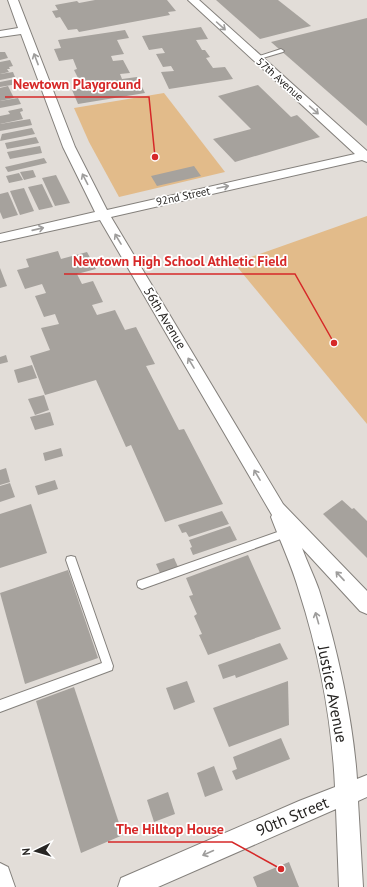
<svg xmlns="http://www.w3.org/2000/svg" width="367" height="887" font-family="'PT Sans',sans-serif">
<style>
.green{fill:#e2bb8a}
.building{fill:#a6a29d}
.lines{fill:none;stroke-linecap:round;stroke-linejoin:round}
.lane-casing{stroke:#84807c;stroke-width:2}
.street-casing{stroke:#84807c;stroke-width:2}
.lane{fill:#fff;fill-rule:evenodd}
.street{fill:#fff;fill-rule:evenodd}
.oneway{stroke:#9e9d9c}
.labels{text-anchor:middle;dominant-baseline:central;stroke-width:3.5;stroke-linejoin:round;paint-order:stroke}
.far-street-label{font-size:11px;fill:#272523;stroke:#fff}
.street-label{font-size:13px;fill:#272523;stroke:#fff}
.near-street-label{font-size:16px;fill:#272523;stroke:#fff}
.leader{fill:none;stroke:#d62828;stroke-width:1.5}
.callout-dot{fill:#d62828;stroke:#fff;stroke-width:1.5}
.callout-label{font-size:14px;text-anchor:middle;font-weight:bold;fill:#d62828;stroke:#fff;stroke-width:3.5;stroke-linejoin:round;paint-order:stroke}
</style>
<rect width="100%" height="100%" fill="#e2ddd8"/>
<g class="green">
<polygon points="164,93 225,172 119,197 89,142 74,108"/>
<polygon points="367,216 367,424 234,263"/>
</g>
<g class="building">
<polygon points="95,0 167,0 176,11 168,12 170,15 79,32 77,29 68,30 60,17 56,18 52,11 58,10 55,5 77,1 79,3"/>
<polygon points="216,0 278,0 311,26 260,39"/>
<polygon points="367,18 367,126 271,42"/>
<polygon points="201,27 208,39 196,40 202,50 205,50 210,57 206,58 213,68 225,67 233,79 169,89 161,72 174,71 171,66 163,67 156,54 165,53 162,48 149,50 142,36"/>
<polygon points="125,30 129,38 117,40 124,54 111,56 113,61 123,60 130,73 120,74 122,79 137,77 145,93 78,104 72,90 85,88 81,78 78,78 74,70 77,69 73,59 59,61 54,49 61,48 58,40"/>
<polygon points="0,52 5,52 8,58 0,60"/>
<polygon points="10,60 13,66 9,67 10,69 7,69 9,72 0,74 0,62"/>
<polygon points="13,72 15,77 0,80 0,74"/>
<polygon points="15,79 17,84 0,87 0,82"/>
<polygon points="258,85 291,117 297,115 320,137 235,162 213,139 251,129 218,96"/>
<polygon points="8,86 14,98 0,101 0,88"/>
<polygon points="18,98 21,104 0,108 0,101"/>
<polygon points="22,108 23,111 20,112 23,119 0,124 0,116 10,114 8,111"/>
<polygon points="30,119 32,125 0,131 0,124"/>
<polygon points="32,128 35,134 0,141 2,134"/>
<polygon points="36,137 39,143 7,149 5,143"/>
<polygon points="40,146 42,153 10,159 7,152"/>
<polygon points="44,158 47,163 8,172 5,167"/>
<polygon points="194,166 201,176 157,186 151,176"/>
<polygon points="33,170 36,177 24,180 20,172"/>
<polygon points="19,173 23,180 9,183 6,176"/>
<polygon points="56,175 70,203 55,206 42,178"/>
<polygon points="42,184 53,207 39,210 28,187"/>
<polygon points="24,188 34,211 20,215 10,191"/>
<polygon points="8,192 18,215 3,219 0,212 0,194"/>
<polygon points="58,251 61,259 87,252 96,269 77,274 82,284 93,281 103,302 92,305 97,315 115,310 125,330 136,327 155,364 146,366 179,430 184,429 223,504 165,522 131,445 126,447 96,380 45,395 30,356 50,350 41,328 59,324 55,314 44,317 35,296 46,293 42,284 25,289 17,270 29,267 26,259"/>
<polygon points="0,268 7,286 0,288"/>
<polygon points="6,355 8,362 0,364 0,357"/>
<polygon points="32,365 37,378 18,383 14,370"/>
<polygon points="44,395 49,410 35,415 28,399"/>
<polygon points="50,412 54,425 35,430 30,417"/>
<polygon points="61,448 63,456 45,461 43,453"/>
<polygon points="6,468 10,482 0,485 0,470"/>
<polygon points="55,480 58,489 38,495 35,486"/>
<polygon points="10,483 15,497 0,502 0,486"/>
<polygon points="342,500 352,509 354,508 367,521 367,558 323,514"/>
<polygon points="31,504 47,553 0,568 0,514"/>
<polygon points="222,511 229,524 189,537 186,532 182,533 178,525"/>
<polygon points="230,526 237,540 193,555 190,548 192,547 189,540"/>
<polygon points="248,555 281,629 208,655 199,635 202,634 194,616 197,614 189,596 193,595 186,578"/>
<polygon points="174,558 178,567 160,573 156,564"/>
<polygon points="68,570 98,658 25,684 0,593"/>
<polygon points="280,643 288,659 236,678 235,675 223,679 218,665"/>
<polygon points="187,681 195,702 174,710 166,688"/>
<polygon points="288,681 289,725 229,747 213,708"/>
<polygon points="74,687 123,835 81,853 36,701"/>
<polygon points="281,738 290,759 236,780 232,771 237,769 233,757"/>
<polygon points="214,766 223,790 205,797 197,773"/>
<polygon points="168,792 175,814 154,822 147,800"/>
<polygon points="289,862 299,887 257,887 253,877"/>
</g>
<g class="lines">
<defs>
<g id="lane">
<polygon points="281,49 284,51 283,52 256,60 253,58"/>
<polygon points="286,529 289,530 291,533 289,536 142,589 138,587 137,584 138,581"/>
<polygon points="71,556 75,557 76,560 113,666 112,670 0,712 0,700 102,663 66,560 67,557"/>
</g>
<g id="street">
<path d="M8 0H18L75 147 107 210 355 154 188 0H199L367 151V162L362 160 111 217 283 504 367 591V614L360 611 302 548C307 562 314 576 319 590 337 647 353 719 357 779L367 775V797L358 801 363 887H339L336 809 158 887H118L121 878 299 801 335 787C332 721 319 653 299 591 292 566 280 541 271 517L272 515 100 220 0 242V234L95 212 63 147 21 34 0 37V31L18 28Z"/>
<polygon points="0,863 8,867 15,887 0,887"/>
</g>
</defs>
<use href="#lane" class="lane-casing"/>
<use href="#street" class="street-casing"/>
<use href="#lane" class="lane"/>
<use href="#street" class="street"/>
</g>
<defs><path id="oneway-shaft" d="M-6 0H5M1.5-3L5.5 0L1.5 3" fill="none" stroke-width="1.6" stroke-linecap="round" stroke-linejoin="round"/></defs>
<g class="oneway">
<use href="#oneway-shaft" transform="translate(221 26) rotate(42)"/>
<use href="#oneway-shaft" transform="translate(36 59) rotate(-111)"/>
<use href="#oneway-shaft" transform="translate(314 110) rotate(42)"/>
<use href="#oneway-shaft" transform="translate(85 179) rotate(-117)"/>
<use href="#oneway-shaft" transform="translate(223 187) rotate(-12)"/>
<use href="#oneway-shaft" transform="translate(38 229) rotate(-13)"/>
<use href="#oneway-shaft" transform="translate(118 239) rotate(-121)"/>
<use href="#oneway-shaft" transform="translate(191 363) rotate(-121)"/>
<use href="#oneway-shaft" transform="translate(257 475) rotate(-121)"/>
<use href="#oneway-shaft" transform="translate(340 576) rotate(-133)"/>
<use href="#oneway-shaft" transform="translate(317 618) rotate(-106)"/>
<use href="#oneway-shaft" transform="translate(208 853) rotate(156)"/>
</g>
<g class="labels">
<g class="far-street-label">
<text transform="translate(280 79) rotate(42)">57th Avenue</text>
<text transform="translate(183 196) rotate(-12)">92nd Street</text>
</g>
<g class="street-label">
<text transform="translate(165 318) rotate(59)">56th Avenue</text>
</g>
<g class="near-street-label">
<text transform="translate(333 694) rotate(79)">Justice Avenue</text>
<text transform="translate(292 816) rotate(-23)">90th Street</text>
</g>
</g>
<path class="leader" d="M155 157L149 97H5M334 343L295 274H64M281 869L232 842H108"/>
<g class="callout-dot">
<circle cx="155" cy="157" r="4"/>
<circle cx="334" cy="343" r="4"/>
<circle cx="281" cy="869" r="4"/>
</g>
<g class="callout-label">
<text x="77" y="89">Newtown Playground</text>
<text x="180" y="266">Newtown High School Athletic Field</text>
<text x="170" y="834">The Hilltop House</text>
</g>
<g transform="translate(36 851) rotate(265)" stroke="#ffffff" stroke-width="3" paint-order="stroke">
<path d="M0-3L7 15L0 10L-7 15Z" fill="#272523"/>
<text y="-6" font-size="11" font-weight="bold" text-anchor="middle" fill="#272523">N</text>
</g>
</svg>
